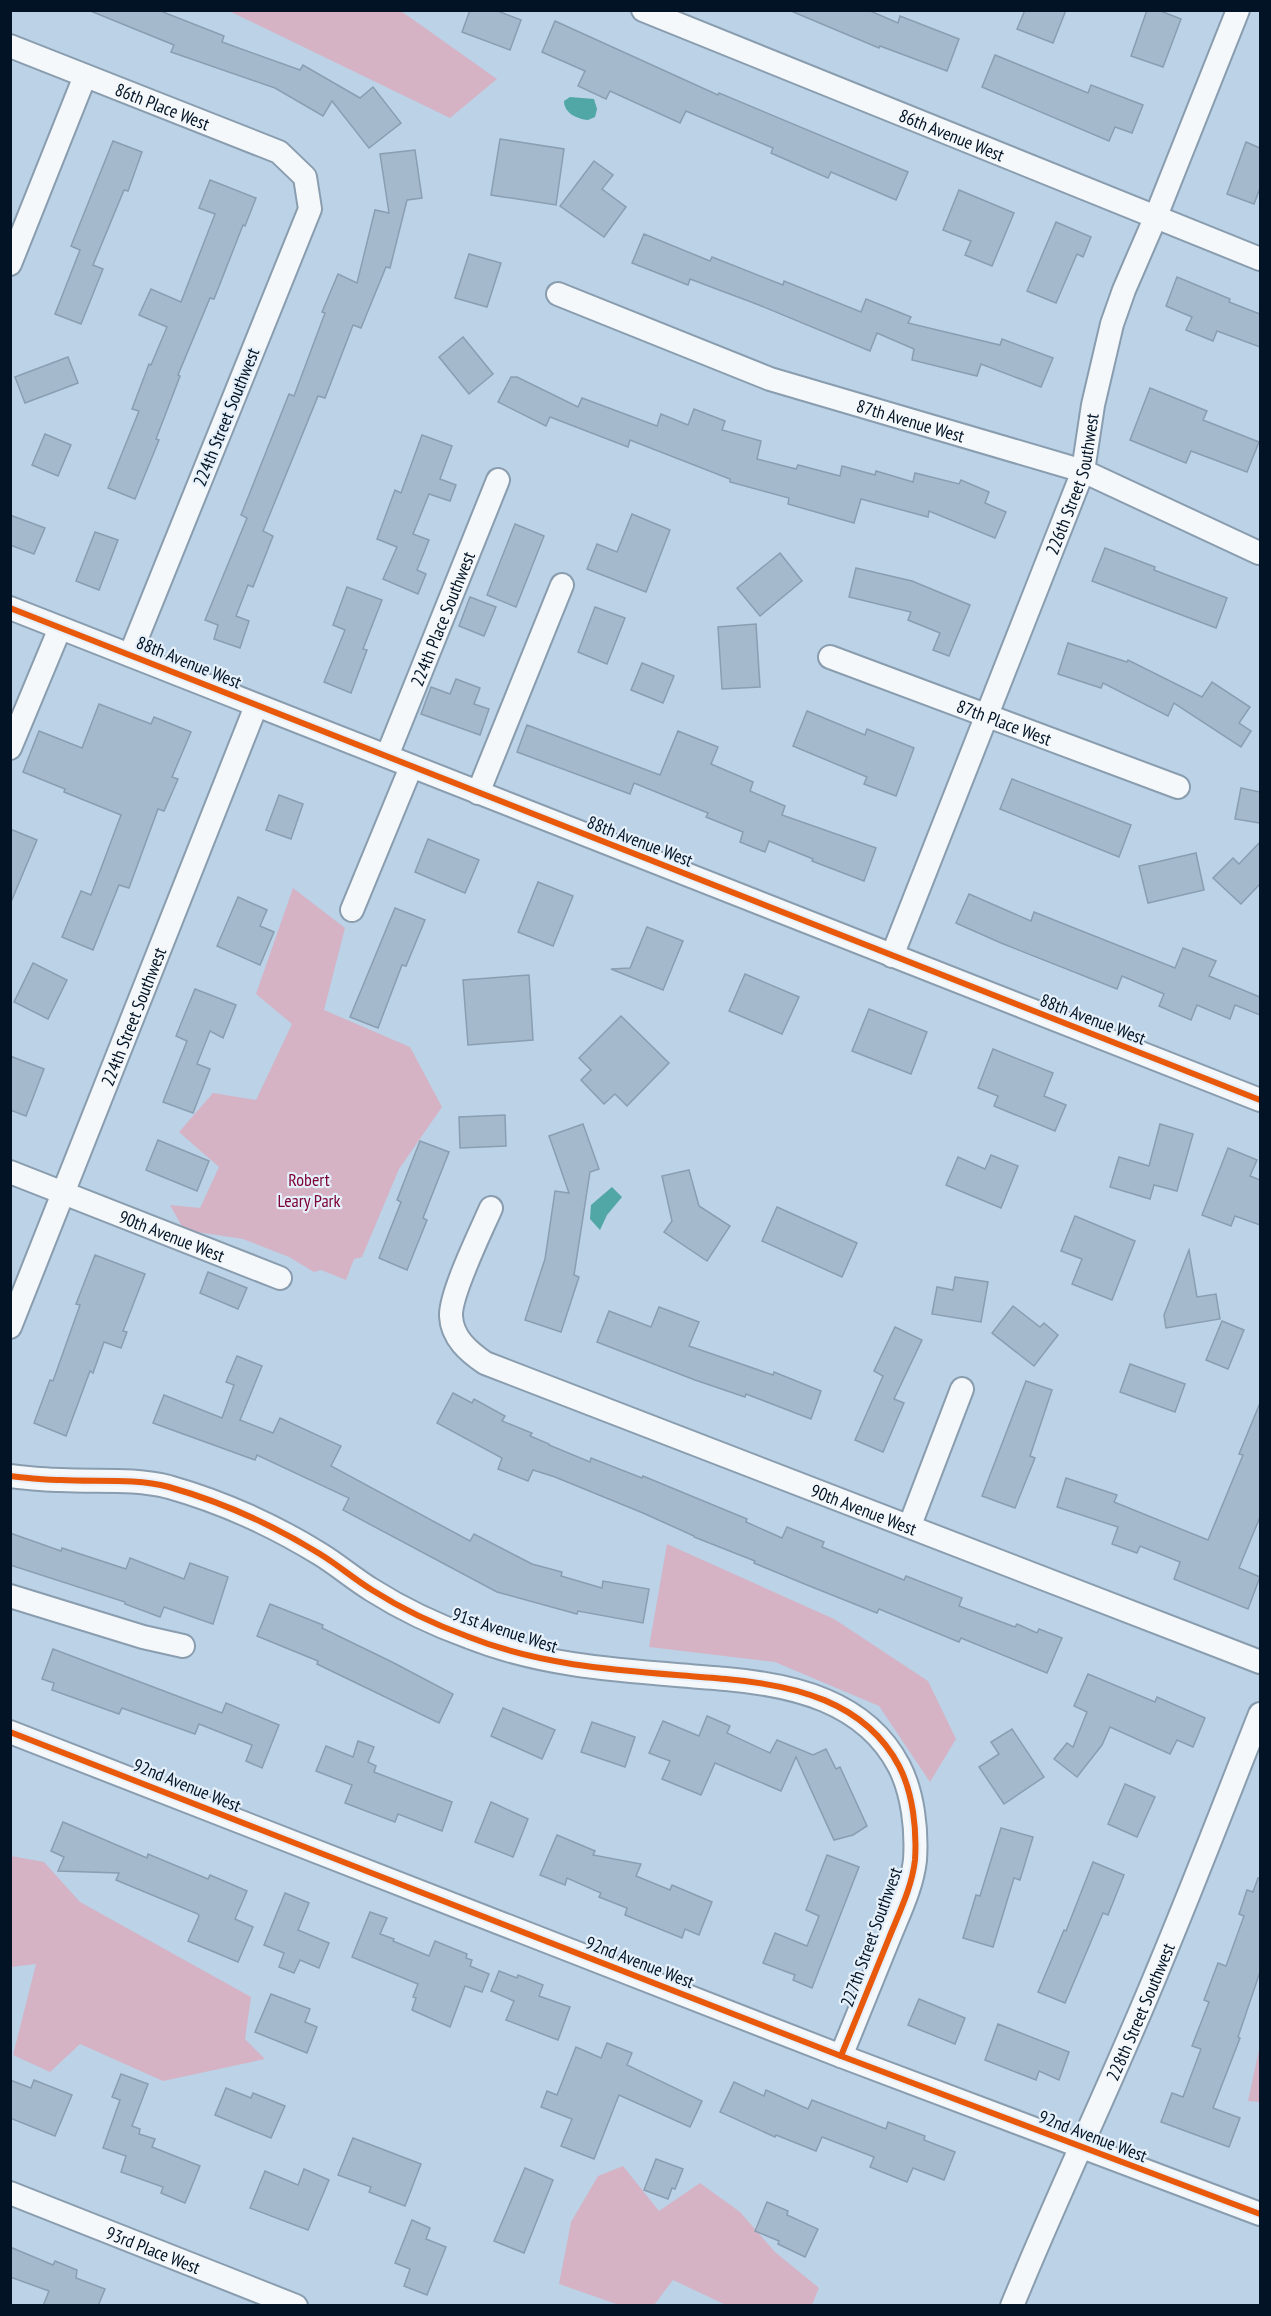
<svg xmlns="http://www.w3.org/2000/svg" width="1271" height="2316" font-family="'PT Sans Narrow',sans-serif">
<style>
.green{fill:#d5b3c5}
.water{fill:#51a6a6}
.building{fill:#a5b9cc;stroke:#8a9eb1;stroke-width:1.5}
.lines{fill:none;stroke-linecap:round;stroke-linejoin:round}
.minor-casing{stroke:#899daf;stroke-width:26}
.minor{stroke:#f5f8fb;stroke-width:22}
.cycleway-casing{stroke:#e5f0fa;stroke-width:10}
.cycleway{stroke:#e8590c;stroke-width:6}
.labels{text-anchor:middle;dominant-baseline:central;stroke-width:4.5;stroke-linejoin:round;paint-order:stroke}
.street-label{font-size:18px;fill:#011324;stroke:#e5f0fa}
.park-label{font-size:18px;fill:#7c0034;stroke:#e5f0fa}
</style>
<rect width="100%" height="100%" fill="#bbd2e7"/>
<g class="green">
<polygon points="229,11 401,11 497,79 450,118"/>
<polygon points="293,888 345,928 324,1010 410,1047 442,1107 399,1169 362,1257 354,1259 346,1280 321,1270 314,1272 289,1257 243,1239 184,1230 170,1205 200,1208 219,1167 179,1132 213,1093 256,1100 292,1024 256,994"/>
<polygon points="667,1544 834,1619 928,1681 956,1739 930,1782 879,1706 775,1662 649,1647"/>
<polygon points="11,1856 44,1862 80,1902 251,1997 245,2039 265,2059 163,2081 80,2044 50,2072 13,2055 36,1964 11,1967"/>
<polygon points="1260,2045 1260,2102 1248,2101"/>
<polygon points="623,2166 659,2211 700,2183 740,2212 775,2252 819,2288 812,2305 728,2306 673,2280 654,2305 622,2306 559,2284 571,2222 598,2176"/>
</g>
<g class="water">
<path d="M570 97 594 99 597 109 595 117 588 120C577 119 564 113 564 101Z"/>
<polygon points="612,1187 622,1197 607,1215 600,1230 590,1219 591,1205"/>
</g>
<g class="building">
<polygon points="88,10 158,10 224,36 222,42 300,70 303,65 360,98 373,87 401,123 369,148 332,101 323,116 275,88 171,52 174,45"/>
<polygon points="470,10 495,10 521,20 510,50 462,32"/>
<polygon points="868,10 898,23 900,16 959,39 947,71 880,46 879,48 791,11"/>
<polygon points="1025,10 1066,10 1053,43 1017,29"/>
<polygon points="1147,10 1158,10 1181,19 1163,67 1131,56"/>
<polygon points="555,21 718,95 719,93 908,172 896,200 831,172 828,178 771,153 773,148 686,111 680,123 610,91 606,99 578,86 585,71 542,52"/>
<polygon points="995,55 1088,93 1091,85 1143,105 1132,133 1115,127 1109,141 982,87"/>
<polygon points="500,139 564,149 556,205 491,195"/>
<polygon points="113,141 142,152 128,191 124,190 93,265 103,269 81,324 55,314 80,250 71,246"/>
<polygon points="1246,142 1260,148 1260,188 1254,204 1227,194"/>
<polygon points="415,150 422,198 407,200 390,268 386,267 361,328 353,325 325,398 318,396 263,531 273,536 253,587 248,585 236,616 249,621 240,648 214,639 218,625 205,620 247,518 241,515 289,394 294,396 325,313 322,312 338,274 357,283 375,210 389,213 380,154"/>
<polygon points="594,161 613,175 602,189 626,207 604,237 560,206"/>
<polygon points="210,180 256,198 245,226 243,225 214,299 210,298 178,375 180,376 156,439 159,440 135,499 108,488 139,411 132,409 149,364 151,365 167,327 139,315 151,289 181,302 215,214 199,208"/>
<polygon points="959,190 1014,213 992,266 965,255 971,241 943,230"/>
<polygon points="1056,222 1091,237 1083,257 1077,254 1056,303 1027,291"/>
<polygon points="644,234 710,261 712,257 783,285 784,281 861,312 866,299 911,317 908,323 1000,345 1002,339 1053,358 1041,387 981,364 977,376 912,360 914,349 877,333 870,351 759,305 690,279 688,285 632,263"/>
<polygon points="469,254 501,263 487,307 455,298"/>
<polygon points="1177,277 1230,299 1229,302 1260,314 1260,347 1217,331 1213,341 1186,330 1192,317 1166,306"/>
<polygon points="463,337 493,374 469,394 439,357"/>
<polygon points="68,357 78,383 25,403 15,377"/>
<polygon points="511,377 517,377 578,407 582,398 657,426 661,414 688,425 694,409 725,421 722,430 761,441 757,459 796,469 798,465 840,476 842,466 875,475 876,471 913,482 915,473 959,484 961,480 989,492 985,503 1006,512 995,538 929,511 928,517 861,499 854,523 788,504 789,498 730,482 730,479 630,440 628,447 550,417 546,426 498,402"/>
<polygon points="1150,388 1207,411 1203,420 1259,442 1247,472 1191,451 1186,463 1130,440"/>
<polygon points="45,434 71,445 58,476 32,465"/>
<polygon points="422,435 452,446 440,479 456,485 450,501 429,494 413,534 429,540 417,570 426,574 418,594 383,579 397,547 377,539 395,490 401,493"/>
<polygon points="632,514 670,530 646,592 587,569 597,544 617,552"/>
<polygon points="10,515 45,528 34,554 10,545"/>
<polygon points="515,524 544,536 516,607 487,595"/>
<polygon points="95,532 118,540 99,590 76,581"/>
<polygon points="1105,548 1155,567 1154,570 1227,598 1216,628 1092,581"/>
<polygon points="780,553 802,581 760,616 737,588"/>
<polygon points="856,568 912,581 970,605 949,656 933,650 940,633 908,620 911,612 849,597"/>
<polygon points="347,587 382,600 363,649 367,650 351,693 324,682 345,630 333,625"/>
<polygon points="470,597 496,607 484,636 459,626"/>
<polygon points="595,607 625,618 607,664 578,652"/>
<polygon points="756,624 760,687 722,689 718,627"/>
<polygon points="1068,643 1127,662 1128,660 1202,697 1212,682 1250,707 1239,723 1251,731 1241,747 1174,703 1168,716 1103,683 1101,688 1058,674"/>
<polygon points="642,663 674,676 663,703 631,690"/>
<polygon points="456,679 480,688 474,704 489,709 480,735 421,714 431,687 450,694"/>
<polygon points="99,704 151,724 154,717 191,732 172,777 178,779 164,811 158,809 129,888 119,885 93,950 62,937 81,891 91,895 121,815 64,792 65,789 23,772 39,731 82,748"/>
<polygon points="807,711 865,735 867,729 914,748 896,796 864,784 867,777 793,746"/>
<polygon points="527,725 660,775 678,731 718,747 711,764 753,782 750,791 785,806 782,815 876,848 864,881 812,861 813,859 769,841 765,852 740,842 743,832 706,817 708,813 634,783 630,794 517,752"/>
<polygon points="1012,779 1131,825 1119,857 1000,809"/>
<polygon points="1241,788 1260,792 1260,823 1235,819"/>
<polygon points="279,795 303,804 291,839 266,830"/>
<polygon points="10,829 37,840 11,902 10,902"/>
<polygon points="428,839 479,860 465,893 415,872"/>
<polygon points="1260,842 1260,884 1241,904 1213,878 1233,858 1239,864"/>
<polygon points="1196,853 1204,890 1148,903 1139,866"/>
<polygon points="538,882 573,896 553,946 518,932"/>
<polygon points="969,894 1031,921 1034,912 1175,968 1183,948 1216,961 1209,976 1260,997 1260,1015 1235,1005 1230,1019 1197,1005 1191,1020 1159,1006 1164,994 1122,976 1117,989 1001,943 956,923"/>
<polygon points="238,897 267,910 260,926 274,932 260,965 217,946"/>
<polygon points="395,908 425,920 406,966 402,965 378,1028 350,1017"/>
<polygon points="647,927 683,941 663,990 611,969 630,968"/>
<polygon points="33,963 67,980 48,1019 14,1002"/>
<polygon points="745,974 799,997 782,1034 729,1011"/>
<polygon points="529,975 533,1040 468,1045 463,980"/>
<polygon points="195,989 236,1005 223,1038 210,1031 197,1064 210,1069 193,1113 163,1102 187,1041 176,1036"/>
<polygon points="869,1009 927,1032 911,1074 852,1051"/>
<polygon points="621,1016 669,1063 627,1106 615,1094 604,1104 581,1080 591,1070 579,1058"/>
<polygon points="993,1049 1053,1073 1044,1096 1066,1105 1055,1131 994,1106 998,1096 978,1088"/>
<polygon points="10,1056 44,1069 26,1116 10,1110"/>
<polygon points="505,1115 506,1146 460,1148 459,1117"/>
<polygon points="583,1124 599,1169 590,1172 574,1275 579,1277 561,1332 525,1320 545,1259 555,1191 569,1193 549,1136"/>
<polygon points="1160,1124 1193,1134 1177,1191 1154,1185 1150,1199 1110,1187 1119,1157 1149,1166"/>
<polygon points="158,1140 209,1161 197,1191 146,1170"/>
<polygon points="420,1141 449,1152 423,1218 427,1220 407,1270 379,1258 401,1202 397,1200"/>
<polygon points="1228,1148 1257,1160 1250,1176 1260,1180 1260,1225 1235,1216 1231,1226 1202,1215"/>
<polygon points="991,1155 1018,1166 1001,1208 946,1185 958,1157 985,1169"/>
<polygon points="689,1170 699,1206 730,1226 707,1261 664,1232 672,1221 662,1176"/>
<polygon points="777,1207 857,1243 842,1277 762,1241"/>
<polygon points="1075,1216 1135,1241 1112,1300 1072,1284 1082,1259 1061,1251"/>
<polygon points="1189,1250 1197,1297 1216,1294 1220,1319 1166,1328 1164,1315"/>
<polygon points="95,1255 145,1274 123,1331 127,1332 121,1348 104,1342 93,1373 90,1371 66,1436 34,1423 50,1380 53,1381 80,1305 76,1304"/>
<polygon points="208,1272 247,1288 238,1309 200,1293"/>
<polygon points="955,1277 988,1282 981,1322 932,1314 937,1287 953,1290"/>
<polygon points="1013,1306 1040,1327 1044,1323 1058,1335 1034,1366 992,1333"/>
<polygon points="659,1307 699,1322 689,1346 773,1375 774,1372 821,1391 811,1419 746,1394 745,1397 695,1380 597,1342 609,1311 651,1327"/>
<polygon points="1222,1321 1244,1330 1228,1369 1206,1360"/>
<polygon points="895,1327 922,1340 894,1399 904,1403 883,1452 855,1440 883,1376 874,1371"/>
<polygon points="237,1356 262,1366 240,1420 273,1433 280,1418 341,1446 331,1466 470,1541 474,1534 532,1564 562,1572 561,1576 602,1588 603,1581 649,1589 643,1623 578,1611 577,1614 497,1592 343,1510 349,1498 257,1455 255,1460 153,1423 164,1395 222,1418 234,1385 226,1382"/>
<polygon points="1130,1364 1185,1384 1175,1412 1120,1392"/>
<polygon points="1026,1381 1052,1390 1030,1456 1035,1458 1015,1508 982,1496"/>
<polygon points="453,1393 472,1403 474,1399 505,1416 502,1421 532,1433 530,1436 549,1444 549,1445 590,1462 591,1458 642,1478 643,1476 747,1519 746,1522 782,1538 787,1527 824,1542 822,1547 904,1580 906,1576 962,1598 959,1606 1015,1627 1017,1624 1037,1633 1039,1629 1062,1638 1047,1673 961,1638 959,1642 879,1609 877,1613 807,1585 754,1563 755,1561 694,1537 694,1536 643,1513 555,1477 533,1470 528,1481 498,1469 502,1458 437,1423"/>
<polygon points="1260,1403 1260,1517 1239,1568 1260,1577 1248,1609 1174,1579 1180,1562 1140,1546 1137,1553 1112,1544 1118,1527 1057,1507 1066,1478 1117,1495 1114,1502 1208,1540 1243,1455 1239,1454"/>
<polygon points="10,1533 61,1551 62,1548 126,1569 130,1558 184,1579 190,1563 228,1577 213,1624 164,1607 160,1617 125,1604 125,1602 10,1565"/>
<polygon points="270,1604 323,1625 322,1628 392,1662 453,1694 439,1723 317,1664 318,1661 257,1636"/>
<polygon points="53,1649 222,1713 226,1703 279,1725 262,1768 246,1761 252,1745 199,1724 195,1734 122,1708 119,1714 52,1690 54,1683 42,1679"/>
<polygon points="1088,1674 1155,1702 1157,1697 1205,1718 1193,1747 1177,1740 1170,1754 1110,1727 1102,1745 1077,1777 1054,1759 1067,1743 1073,1747 1087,1712 1074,1706"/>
<polygon points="503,1708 555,1730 542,1759 491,1736"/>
<polygon points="707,1716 730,1726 727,1733 770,1753 777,1740 813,1755 826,1749 836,1769 840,1767 867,1826 853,1835 834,1840 796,1757 781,1791 715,1763 701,1795 662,1779 670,1761 649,1753 663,1721 699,1736"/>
<polygon points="592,1722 635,1737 625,1767 581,1752"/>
<polygon points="1012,1729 1044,1777 1004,1804 979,1767 999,1754 991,1742"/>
<polygon points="358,1741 374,1747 368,1762 376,1766 374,1772 452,1802 442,1831 398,1814 395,1822 345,1803 352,1785 316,1771 326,1746 353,1757"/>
<polygon points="1125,1784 1155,1797 1137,1837 1108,1824"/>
<polygon points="491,1802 528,1819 513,1857 475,1842"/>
<polygon points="63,1822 147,1858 148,1854 208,1879 210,1875 247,1891 235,1919 253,1927 238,1962 188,1941 199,1916 198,1914 116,1880 119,1873 58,1871 64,1857 51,1851"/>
<polygon points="1001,1828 1033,1837 1020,1880 1014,1878 993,1947 963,1938 976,1895 980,1896"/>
<polygon points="557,1835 595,1851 593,1855 641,1864 636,1876 670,1890 672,1885 712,1902 699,1935 685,1929 682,1938 625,1915 627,1908 599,1897 601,1893 567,1878 565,1885 540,1875"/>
<polygon points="827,1855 859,1867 812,1988 793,1980 795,1975 763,1963 775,1933 807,1946 819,1916 806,1910"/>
<polygon points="1093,1862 1124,1875 1108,1915 1103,1913 1065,2003 1038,1992 1064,1930 1066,1931"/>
<polygon points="1258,1878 1260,1878 1260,1972 1238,2037 1240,2038 1213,2108 1240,2118 1229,2147 1161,2122 1172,2093 1183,2097 1201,2049 1192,2046 1209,2002 1204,2000 1218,1963 1226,1966 1244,1916 1239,1914 1247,1890 1253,1892"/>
<polygon points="285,1893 309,1903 298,1930 329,1943 319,1968 300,1960 294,1973 279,1967 284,1953 264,1945"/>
<polygon points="370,1912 387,1918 380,1934 394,1939 393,1941 429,1956 435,1941 467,1954 466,1958 472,1960 470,1966 489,1974 482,1992 465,1986 450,2027 412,2010 416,1998 413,1997 418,1984 352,1957"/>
<polygon points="499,1971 517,1978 518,1975 543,1985 539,1996 570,2007 558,2040 506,2020 514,2001 491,1991"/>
<polygon points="271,1994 310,2009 305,2022 317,2027 307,2053 255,2032"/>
<polygon points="919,1999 965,2018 955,2044 908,2025"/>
<polygon points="998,2024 1069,2052 1059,2080 1039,2071 1036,2080 985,2060"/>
<polygon points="607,2043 632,2053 627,2065 702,2101 690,2127 619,2095 594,2159 561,2146 572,2119 541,2107 547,2091 557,2095 576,2047 601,2058"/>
<polygon points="121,2074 148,2084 132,2126 140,2129 139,2134 155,2139 152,2147 200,2166 185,2203 161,2193 163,2187 121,2172 126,2156 103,2148 120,2100 112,2097"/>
<polygon points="10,2080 31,2088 34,2080 72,2095 55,2136 10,2118"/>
<polygon points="734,2082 764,2096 766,2090 808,2109 812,2100 886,2129 888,2122 925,2136 924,2140 955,2152 944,2180 913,2168 907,2182 870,2167 874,2157 822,2137 816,2151 776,2135 775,2137 720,2112"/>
<polygon points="226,2088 251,2098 253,2093 285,2106 271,2138 215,2115"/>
<polygon points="353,2138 421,2164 405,2206 369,2192 371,2187 338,2175"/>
<polygon points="656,2159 683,2169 675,2189 672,2188 668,2199 644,2190"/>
<polygon points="525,2168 553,2180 524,2253 494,2241"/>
<polygon points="304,2169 329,2180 308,2230 250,2208 265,2171 298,2185"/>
<polygon points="767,2202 788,2211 787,2215 818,2229 805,2257 778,2244 779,2241 755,2231"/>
<polygon points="412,2220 430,2228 426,2239 446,2247 427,2295 404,2286 410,2269 395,2263"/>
<polygon points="10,2247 53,2265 55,2261 77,2270 76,2278 105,2289 98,2306 43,2306 49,2291 10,2277"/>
</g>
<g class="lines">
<defs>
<g id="minor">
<path id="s1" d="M643 10 1260 259"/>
<path id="s2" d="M10 46 279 152 305 177 310 209 130 655"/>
<polyline points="10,264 85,76"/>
<path id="s3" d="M558 294 770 379 1083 471 1259 553"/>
<polyline points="10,608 1260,1100"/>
<path id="s4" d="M830 657 1178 787"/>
<polyline points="10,748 60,628"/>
<path id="s5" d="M387 756 498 480"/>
<polyline points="478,793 562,585"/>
<polyline points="352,910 411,767"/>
<path id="s6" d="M892 956 1083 471 1093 405 1112 324 1124 290 1156 216 1238 10"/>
<path id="s7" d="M10 1172 280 1278"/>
<path id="s8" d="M491 1208C481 1231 450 1294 451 1316 452 1338 469 1352 485 1363L1260 1662"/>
<path id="s9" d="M10 1327 256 706"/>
<path d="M10 1476C27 1478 44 1480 61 1480 97 1482 134 1478 169 1487 222 1502 273 1525 320 1554 338 1565 354 1579 372 1590 402 1609 436 1625 469 1637 552 1670 639 1671 726 1679 793 1685 865 1701 899 1766 913 1793 917 1830 915 1860 912 1887 899 1913 889 1938 873 1978 857 2017 841 2056"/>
<polyline points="910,1525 962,1389"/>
<polyline points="10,1596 143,1637 183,1646"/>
<polyline points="10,1732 841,2056 1260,2214"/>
<path id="s10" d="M10 2193 296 2306"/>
<path id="s11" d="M1012 2306C1058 2193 1111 2084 1157 1972 1193 1886 1226 1800 1260 1714"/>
</g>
</defs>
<use href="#minor" class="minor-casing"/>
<use href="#minor" class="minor"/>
<defs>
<g id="cycleway">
<polyline points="10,608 1260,1100"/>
<path d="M10 1476C27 1478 44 1480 61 1480 97 1482 134 1478 169 1487 222 1502 273 1525 320 1554 338 1565 354 1579 372 1590 402 1609 436 1625 469 1637 552 1670 639 1671 726 1679 793 1685 865 1701 899 1766 913 1793 917 1830 915 1860 912 1887 899 1913 889 1938 873 1978 857 2017 841 2056"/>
<polyline points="10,1732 841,2056 1260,2214"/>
</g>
</defs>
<use href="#cycleway" class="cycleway-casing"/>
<use href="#cycleway" class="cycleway"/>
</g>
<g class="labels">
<g class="street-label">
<text stroke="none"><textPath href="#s2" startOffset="164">86th Place West</textPath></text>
<text stroke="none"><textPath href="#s1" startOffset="333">86th Avenue West</textPath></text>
<text transform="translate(226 417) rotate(-68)">224th Street Southwest</text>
<text stroke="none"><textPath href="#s3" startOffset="375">87th Avenue West</textPath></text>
<text stroke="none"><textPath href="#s6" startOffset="506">226th Street Southwest</textPath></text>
<text stroke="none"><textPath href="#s5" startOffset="148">224th Place Southwest</textPath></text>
<text transform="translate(189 662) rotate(22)">88th Avenue West</text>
<text stroke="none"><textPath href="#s4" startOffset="186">87th Place West</textPath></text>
<text transform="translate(640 841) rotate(21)">88th Avenue West</text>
<text stroke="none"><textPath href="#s9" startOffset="334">224th Street Southwest</textPath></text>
<text transform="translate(1093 1019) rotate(21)">88th Avenue West</text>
<text stroke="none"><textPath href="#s7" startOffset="174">90th Avenue West</textPath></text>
<text stroke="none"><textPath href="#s8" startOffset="582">90th Avenue West</textPath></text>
<text transform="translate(505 1630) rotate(18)">91st Avenue West</text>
<text transform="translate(187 1785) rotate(22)">92nd Avenue West</text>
<text transform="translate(871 1937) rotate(-70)">227th Street Southwest</text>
<text transform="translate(640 1962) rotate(21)">92nd Avenue West</text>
<text stroke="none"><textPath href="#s11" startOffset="321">228th Street Southwest</textPath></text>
<text transform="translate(1093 2136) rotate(21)">92nd Avenue West</text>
<text stroke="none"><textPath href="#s10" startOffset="154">93rd Place West</textPath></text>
</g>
<g class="park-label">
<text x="309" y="1179">Robert<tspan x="309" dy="21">Leary Park</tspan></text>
</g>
</g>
<rect width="1271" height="2316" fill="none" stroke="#011324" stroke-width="24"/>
</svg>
